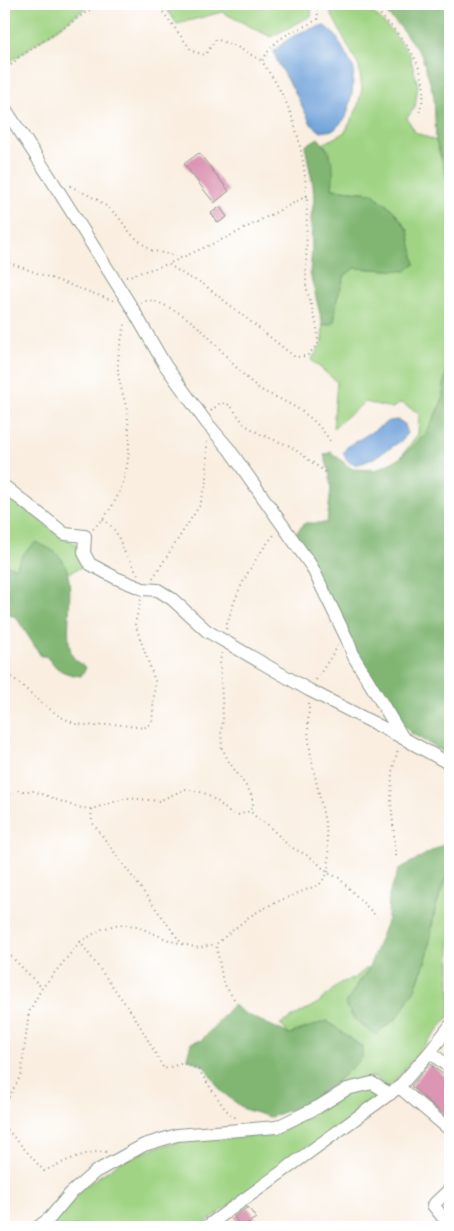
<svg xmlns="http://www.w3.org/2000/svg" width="454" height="1231" font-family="Caveat,sans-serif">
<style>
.green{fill:#a0d484;stroke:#60885c}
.forest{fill:#80b672;stroke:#507a53}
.water{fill:#6da0d9;stroke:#466e86}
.building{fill:#dc96b3}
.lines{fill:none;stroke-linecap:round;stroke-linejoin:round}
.minor-casing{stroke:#8c968a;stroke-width:14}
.path{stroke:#8c968a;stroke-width:2;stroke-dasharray:1 4;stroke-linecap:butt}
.minor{stroke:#fff;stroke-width:12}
</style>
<rect width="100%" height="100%" fill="#fff"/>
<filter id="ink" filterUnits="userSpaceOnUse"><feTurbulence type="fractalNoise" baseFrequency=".02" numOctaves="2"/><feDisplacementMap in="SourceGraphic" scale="10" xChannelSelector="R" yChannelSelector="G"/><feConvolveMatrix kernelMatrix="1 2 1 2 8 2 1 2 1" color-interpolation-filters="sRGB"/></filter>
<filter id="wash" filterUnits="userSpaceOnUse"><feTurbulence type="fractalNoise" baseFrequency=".0096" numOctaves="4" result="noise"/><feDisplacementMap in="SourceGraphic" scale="20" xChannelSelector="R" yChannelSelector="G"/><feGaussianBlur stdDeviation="1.12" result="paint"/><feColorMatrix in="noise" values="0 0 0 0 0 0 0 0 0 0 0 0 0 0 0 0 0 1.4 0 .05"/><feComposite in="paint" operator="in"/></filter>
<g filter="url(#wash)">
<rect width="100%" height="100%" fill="#f9eee0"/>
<g class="green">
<polygon points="4,4 92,4 4,66"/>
<polygon points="163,4 312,4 311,16 271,37 222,12 177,24"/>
<polygon points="326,4 364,4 390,29 409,53 418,85 415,107 407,118 415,132 436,141 450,188 450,344 442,401 426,434 400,458 418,434 419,413 401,403 392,408 365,402 333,428 337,382 311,360 322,344 323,326 334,323 337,299 345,275 355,268 406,271 408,230 394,211 372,193 332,189 330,152 323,144 345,132 357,109 362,89 359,67"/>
<polygon points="4,492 57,534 76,544 86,565 69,573 57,554 25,552 15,568 4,564"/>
<path d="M450 872V1015L389 1088 374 1077 334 1084 362 1058 289 1034 280 1024 318 1003 340 983 355 978 367 968 368 970 351 994 415 989C419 977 426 964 428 951 434 923 434 898 450 872Z"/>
<polygon points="365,1088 375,1091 379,1094 379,1098 199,1227 47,1227 85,1186 119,1163 151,1149 188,1139 272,1134 311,1116 351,1090"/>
</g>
<g class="forest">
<polygon points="377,4 450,4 450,188 436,141 434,96 422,56 401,28"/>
<path d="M318 138C333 155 335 166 332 189L372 193 394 211 408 230 415 264 406 271 355 268 345 275 337 299 334 323 323 326 310 273 312 250 311 217 314 201 313 185 305 146Z"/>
<polygon points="450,344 450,756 411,733 392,712 371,681 294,535 305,523 327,523 331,488 329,471 324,455 331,452 352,469 376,470 400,458 426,434 442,401"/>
<path d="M36 542C42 546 51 548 56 553 82 574 61 627 72 655 74 660 82 664 86 668L81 676C63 674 57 670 46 656H41L16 617 4 613V564L15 568 25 552Z"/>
<polygon points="450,841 450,872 444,882 433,917 428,953 415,989 397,1018 375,1035 354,1019 345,1004 368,970 388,919 389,894 399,869"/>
<polygon points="233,1005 244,1013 289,1034 327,1021 362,1047 362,1058 334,1084 303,1105 270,1117 244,1109 221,1091 204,1066 187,1058 191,1043 202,1040"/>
</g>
<g class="water">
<path d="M325 26 336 36 354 69 352 94 346 118 334 130 321 132 311 124 296 94 277 61 274 51C288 37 305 28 325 26Z"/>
<path d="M397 420 405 424 407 433 403 440C392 446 365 467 353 464 348 463 346 458 343 453L347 447 389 421Z"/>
</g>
<g id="blocks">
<g class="building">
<polygon points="199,153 229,191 214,203 184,164"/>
<polygon points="220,207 227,217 218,223 211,213"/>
<polygon points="430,1064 450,1080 450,1120 411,1086"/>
<polygon points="248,1207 256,1218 241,1227 234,1217"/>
</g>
</g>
</g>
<g filter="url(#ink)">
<use href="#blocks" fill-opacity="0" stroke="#8c968a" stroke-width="1"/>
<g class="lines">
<defs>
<g id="minor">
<polyline points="4,107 51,179 132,308 165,365 206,422 229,449 312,567 347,639 354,657 403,738 450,764"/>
<polyline points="4,486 65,534 85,536 84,553 90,564 116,578 143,589 158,590 172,599 207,631 309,690 403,738"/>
<polyline points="430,1052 450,1068"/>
<polyline points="399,1087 450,1130"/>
<polyline points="450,1226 433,1205 450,1189"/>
<polyline points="38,1227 50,1218 70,1194 95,1172 144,1145 177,1135 277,1127 318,1107 347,1089 372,1083 390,1094"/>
<polyline points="206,1227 399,1087 430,1052 450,1026"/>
</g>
</defs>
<use href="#minor" class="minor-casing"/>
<g class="path">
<polyline points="157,4 192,51 205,55 216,39 239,48 262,61"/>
<path d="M370 4C394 29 422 54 424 92 424 98 420 107 419 114"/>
<polyline points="4,72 19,57 99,4"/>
<polyline points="70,186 98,200 116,214 131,234 150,250 181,257"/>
<path d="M307 196C304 162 299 129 284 98 278 85 269 73 262 61 279 32 291 35 318 19L317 4"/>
<polyline points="4,261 114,301"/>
<polyline points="126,277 168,264 188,277 202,283 295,357 307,356 318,344 317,327 306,286 307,196 234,234 168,264"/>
<path d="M141 303C149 298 158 302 166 306 209 326 223 359 257 387 268 395 280 398 291 405 307 413 321 426 330 441"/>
<polyline points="211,411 220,403 230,405 245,425 262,435 290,446 328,474"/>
<path d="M103 519C118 530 118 538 125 553 129 561 135 567 138 575"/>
<path d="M93 529C127 497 133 457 127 412 125 398 119 385 118 371 117 355 122 336 126 321"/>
<polyline points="153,578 200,505 207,481 207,440"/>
<path d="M226 629C234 595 252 560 275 534"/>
<polyline points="222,653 220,661 223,719 221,731 222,748 229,762 251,793 253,804 250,811"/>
<polyline points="4,670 43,704 59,716 76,724 96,726 114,724 144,728 152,723 155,681 135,624 141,599"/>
<polyline points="316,680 338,646"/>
<path d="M309 703C309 715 307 728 309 741 314 785 332 829 328 873"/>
<polyline points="4,797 18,791 34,791 76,807 91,809 127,798 159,801 185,789 204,793 217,801 229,812 239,815 250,811 258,819 268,825 289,846 312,858 328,873"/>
<polyline points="91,809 92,822 182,944"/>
<polyline points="396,856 391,802 392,772 398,749"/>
<polyline points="80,942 102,929 119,924 136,926 171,941 199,948 216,944"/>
<polyline points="4,949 42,988"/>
<polyline points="234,999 223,982 216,944 250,916 272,904 320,884 328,873 339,878 377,917"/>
<polyline points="4,1106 21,1075 29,1012 42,988 80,942 135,1017 164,1069 183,1063 198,1069 225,1109 237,1119"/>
<path d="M4 1126 44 1171C61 1163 89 1149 108 1152"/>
</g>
<use href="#minor" class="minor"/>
</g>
</g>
<rect width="454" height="1231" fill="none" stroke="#fff" stroke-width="20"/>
</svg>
